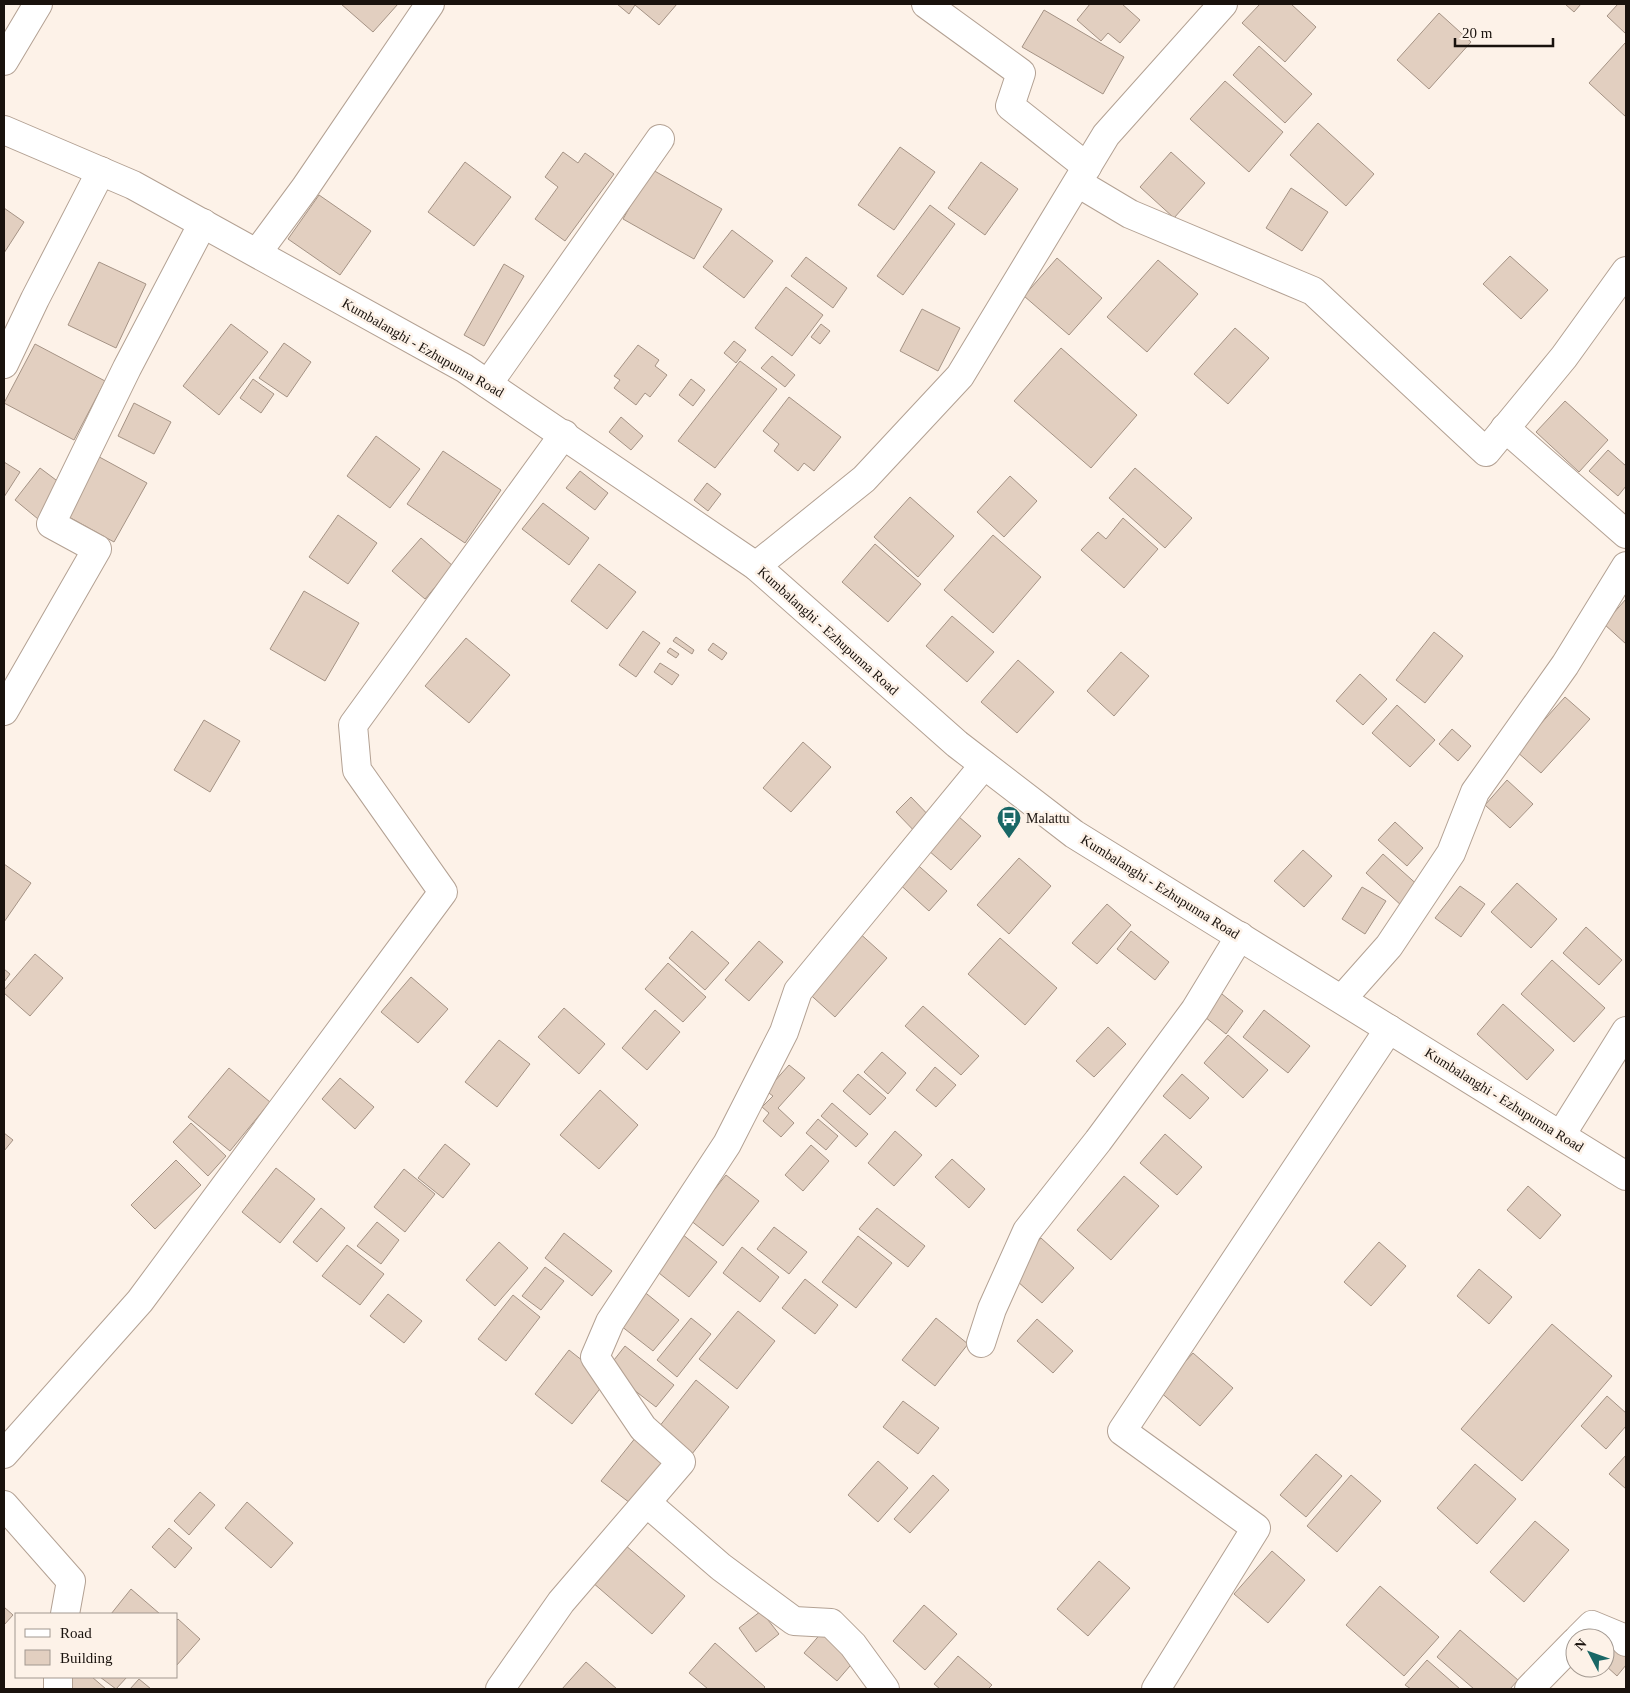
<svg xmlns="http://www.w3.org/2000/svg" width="1630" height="1693" font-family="'Times New Roman',serif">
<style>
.building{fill:#e2cfc0;stroke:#a59385}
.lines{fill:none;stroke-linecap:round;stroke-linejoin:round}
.minor-casing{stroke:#b3a193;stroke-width:30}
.major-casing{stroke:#b3a193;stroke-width:30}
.minor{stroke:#fff;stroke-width:28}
.major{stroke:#fff;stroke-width:28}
.labels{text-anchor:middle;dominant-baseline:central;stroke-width:5;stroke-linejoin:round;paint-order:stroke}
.street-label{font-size:14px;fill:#19120d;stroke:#fdf2e8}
.poi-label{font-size:14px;fill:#19120d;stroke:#fdf2e8;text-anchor:start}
</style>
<rect width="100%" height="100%" fill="#fdf2e8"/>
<g class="building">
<polygon points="341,4 398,4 373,32"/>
<polygon points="617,4 677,4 659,25 635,5 629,14"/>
<polygon points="1090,4 1122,4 1140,20 1120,43 1108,33 1101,41 1077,20"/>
<polygon points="1260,4 1291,4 1316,27 1285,62 1242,23"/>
<polygon points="1565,4 1581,4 1574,12"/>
<polygon points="1618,4 1626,4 1626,34 1607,16"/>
<polygon points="1044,10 1124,57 1103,94 1022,47"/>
<polygon points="1439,13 1471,42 1429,89 1397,60"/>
<polygon points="1625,43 1626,45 1626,117 1589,83"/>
<polygon points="1259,46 1312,94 1285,123 1233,75"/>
<polygon points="1225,81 1283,132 1249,172 1190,119"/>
<polygon points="1318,123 1374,174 1346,206 1290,155"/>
<polygon points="900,147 935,172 894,230 858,205"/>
<polygon points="563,152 578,163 585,153 614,174 565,241 535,219 558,187 545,177"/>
<polygon points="1171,152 1205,183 1174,218 1140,187"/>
<polygon points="465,162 511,197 474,246 428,212"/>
<polygon points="981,162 1018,189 985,235 948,208"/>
<polygon points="651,169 722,209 694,259 623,219"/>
<polygon points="1291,188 1328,212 1302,251 1266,228"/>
<polygon points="319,195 371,231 340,275 288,239"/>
<polygon points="930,205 955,224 903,295 877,276"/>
<polygon points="4,208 24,222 4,253"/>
<polygon points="732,230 773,261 744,298 703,267"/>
<polygon points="1510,256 1548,290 1521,319 1483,284"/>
<polygon points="806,257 847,288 833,308 791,276"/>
<polygon points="1057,258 1102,298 1069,335 1024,296"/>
<polygon points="1158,260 1198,294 1147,352 1107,317"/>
<polygon points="99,262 146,284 116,348 68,325"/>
<polygon points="504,264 524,276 484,346 464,335"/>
<polygon points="786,287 823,315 792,356 755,328"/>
<polygon points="922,309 960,328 938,371 900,351"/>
<polygon points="231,324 268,352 219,415 183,386"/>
<polygon points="821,324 830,331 820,344 811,337"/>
<polygon points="1235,328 1269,358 1228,404 1194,374"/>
<polygon points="734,341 746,350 736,363 724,353"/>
<polygon points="284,343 311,362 287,397 259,378"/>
<polygon points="35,344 105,381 74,440 4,403"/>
<polygon points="638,345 659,360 655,366 667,375 650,397 645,393 636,405 614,388 620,380 614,376"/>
<polygon points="1061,348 1137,415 1091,468 1014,401"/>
<polygon points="772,356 795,375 785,387 761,368"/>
<polygon points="740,361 777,389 715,468 678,441"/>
<polygon points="253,379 274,394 261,413 240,398"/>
<polygon points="691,379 705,390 693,406 679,395"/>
<polygon points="789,397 841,437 814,471 804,463 798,471 774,451 779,444 763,431"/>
<polygon points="1565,401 1608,440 1579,472 1536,432"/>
<polygon points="134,403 171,422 154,454 118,436"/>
<polygon points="621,417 643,436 631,450 609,432"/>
<polygon points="376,436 420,469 390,508 347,476"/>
<polygon points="1608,450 1626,466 1626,486 1618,496 1589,471"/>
<polygon points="443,451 501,490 465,543 407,504"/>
<polygon points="92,453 147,483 114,542 60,512"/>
<polygon points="4,462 20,472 4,497"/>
<polygon points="40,468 64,486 38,519 15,500"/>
<polygon points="1135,468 1192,518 1165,548 1109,498"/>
<polygon points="580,471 608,493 595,510 566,488"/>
<polygon points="1010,476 1037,501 1004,537 977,512"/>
<polygon points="707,483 721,494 708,511 694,500"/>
<polygon points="910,497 954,536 918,577 874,537"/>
<polygon points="543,503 589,538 569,565 522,529"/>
<polygon points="338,515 377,543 348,584 309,557"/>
<polygon points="1123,518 1158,549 1124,588 1081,550 1098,532 1106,539"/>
<polygon points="993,535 1041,577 993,633 944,590"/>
<polygon points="421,538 453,566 425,599 392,571"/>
<polygon points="875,544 921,584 888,622 842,582"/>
<polygon points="599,564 636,592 607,629 571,601"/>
<polygon points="304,591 359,623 325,681 270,649"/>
<polygon points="1626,599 1626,644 1604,624"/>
<polygon points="952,616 994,652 967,682 926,646"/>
<polygon points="643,631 660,643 636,677 619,665"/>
<polygon points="1434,632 1463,656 1425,703 1396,680"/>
<polygon points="676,637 694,650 692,654 673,641"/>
<polygon points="466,638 510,675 469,723 425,686"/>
<polygon points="713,643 727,653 722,660 708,650"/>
<polygon points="670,648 679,654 676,658 667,652"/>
<polygon points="1121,652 1149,676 1114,716 1087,691"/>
<polygon points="1018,660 1054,692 1017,733 981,702"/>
<polygon points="660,663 679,675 672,685 654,672"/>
<polygon points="1360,674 1387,699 1363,725 1336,701"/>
<polygon points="1565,697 1590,719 1541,773 1516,751"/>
<polygon points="1397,705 1435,740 1410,767 1372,733"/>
<polygon points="204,720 240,741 210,792 174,770"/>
<polygon points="1452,729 1471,746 1458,761 1439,744"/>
<polygon points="803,742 831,767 791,812 763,788"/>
<polygon points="1507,780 1533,804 1510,828 1485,805"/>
<polygon points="911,797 936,823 921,838 896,812"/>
<polygon points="951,810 981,836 951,870 921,844"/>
<polygon points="1395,822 1423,848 1407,866 1378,840"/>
<polygon points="1303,850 1332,876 1304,907 1274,881"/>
<polygon points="1383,854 1421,888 1403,907 1366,873"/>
<polygon points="1019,858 1051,886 1009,934 977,905"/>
<polygon points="912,860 947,891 929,911 895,880"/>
<polygon points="4,864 31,883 4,922"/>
<polygon points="1517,883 1557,919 1531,948 1491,912"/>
<polygon points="1460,886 1485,904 1461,937 1435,918"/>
<polygon points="1362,887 1386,901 1365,934 1342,919"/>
<polygon points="1107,904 1131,925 1097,964 1072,943"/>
<polygon points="1586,927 1622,960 1599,985 1563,953"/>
<polygon points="856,930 887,958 835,1017 804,989"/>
<polygon points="692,931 729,963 705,990 669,958"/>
<polygon points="1131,931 1169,962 1155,980 1117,949"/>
<polygon points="1000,938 1057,988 1025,1025 968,974"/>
<polygon points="759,941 783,962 749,1001 725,980"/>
<polygon points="35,954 63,978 30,1016 4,993 4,990"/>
<polygon points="1552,960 1605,1008 1574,1042 1521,994"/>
<polygon points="668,963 706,997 683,1022 645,989"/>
<polygon points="4,969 10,974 4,982"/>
<polygon points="411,977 448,1009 418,1043 381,1012"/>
<polygon points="1217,990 1243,1011 1226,1034 1200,1013"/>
<polygon points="1503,1004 1554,1050 1527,1080 1477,1034"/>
<polygon points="923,1006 979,1056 961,1075 905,1026"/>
<polygon points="564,1008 605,1044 579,1074 538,1037"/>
<polygon points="655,1010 680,1032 647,1070 622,1048"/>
<polygon points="1264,1010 1310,1046 1288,1073 1243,1037"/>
<polygon points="1108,1027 1126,1044 1094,1077 1076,1061"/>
<polygon points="1228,1035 1268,1070 1243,1098 1204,1063"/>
<polygon points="499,1040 530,1064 497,1107 465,1082"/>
<polygon points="882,1052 906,1073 888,1094 864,1072"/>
<polygon points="789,1065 805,1078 778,1108 794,1123 781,1137 763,1121 769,1113 762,1107 773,1096 766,1091"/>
<polygon points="935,1067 956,1085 936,1107 916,1090"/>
<polygon points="229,1068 270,1102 230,1151 188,1117"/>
<polygon points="858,1074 886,1098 870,1115 843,1091"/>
<polygon points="1182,1074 1209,1098 1190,1119 1163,1096"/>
<polygon points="340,1078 374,1107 355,1129 322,1099"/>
<polygon points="600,1090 638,1125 599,1169 560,1135"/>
<polygon points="832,1103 868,1134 856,1147 821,1116"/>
<polygon points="818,1119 838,1136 826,1150 806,1133"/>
<polygon points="191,1123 226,1156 208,1176 173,1142"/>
<polygon points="895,1131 922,1155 894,1186 868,1163"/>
<polygon points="4,1133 13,1140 4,1151"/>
<polygon points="1165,1134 1202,1167 1177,1195 1140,1163"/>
<polygon points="445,1144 470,1164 443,1198 418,1178"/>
<polygon points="811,1145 829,1161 803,1191 785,1175"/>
<polygon points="952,1159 985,1189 969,1208 935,1177"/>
<polygon points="176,1160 201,1185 155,1229 131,1205"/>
<polygon points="276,1168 315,1199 280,1243 242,1212"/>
<polygon points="404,1169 435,1194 405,1232 374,1207"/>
<polygon points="726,1175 759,1201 723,1246 690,1220"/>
<polygon points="1124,1176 1159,1206 1111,1260 1077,1230"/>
<polygon points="1528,1186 1561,1215 1540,1239 1507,1210"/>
<polygon points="321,1208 345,1228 317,1262 293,1242"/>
<polygon points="877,1208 925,1246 908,1267 859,1229"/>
<polygon points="377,1222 399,1240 381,1264 357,1246"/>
<polygon points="774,1227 807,1252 789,1274 757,1249"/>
<polygon points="564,1233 612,1271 592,1296 545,1258"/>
<polygon points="682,1234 717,1262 689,1297 654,1269"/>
<polygon points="858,1236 892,1263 856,1308 822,1282"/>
<polygon points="1041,1238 1074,1268 1042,1303 1009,1274"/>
<polygon points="499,1242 528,1268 495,1306 466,1280"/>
<polygon points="1379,1242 1406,1266 1371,1306 1344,1282"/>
<polygon points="347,1245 384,1274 360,1305 322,1276"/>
<polygon points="742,1247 779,1277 760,1302 723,1273"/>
<polygon points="545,1267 564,1281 541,1310 522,1296"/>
<polygon points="1479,1269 1512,1297 1489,1324 1457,1296"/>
<polygon points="805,1279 838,1305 815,1334 782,1308"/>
<polygon points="642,1290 679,1320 653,1351 616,1322"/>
<polygon points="388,1294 422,1321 404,1343 370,1316"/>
<polygon points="513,1295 540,1317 506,1361 478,1339"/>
<polygon points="738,1311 775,1341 737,1389 699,1359"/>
<polygon points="691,1318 711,1334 677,1377 657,1360"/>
<polygon points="936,1318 968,1344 935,1386 902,1360"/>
<polygon points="1037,1319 1073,1351 1053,1373 1017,1341"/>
<polygon points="1552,1324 1612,1376 1522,1481 1461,1429"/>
<polygon points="625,1346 674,1385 656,1407 607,1369"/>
<polygon points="569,1350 607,1380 572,1424 535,1394"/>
<polygon points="1193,1353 1233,1388 1200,1426 1159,1391"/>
<polygon points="696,1380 729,1407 688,1459 655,1432"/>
<polygon points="1607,1396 1626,1413 1626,1426 1606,1449 1581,1426"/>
<polygon points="903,1401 939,1428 918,1454 883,1427"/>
<polygon points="640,1432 672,1458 634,1506 601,1481"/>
<polygon points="1316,1454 1342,1476 1306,1517 1280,1495"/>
<polygon points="1626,1455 1626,1489 1609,1474"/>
<polygon points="878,1461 908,1488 878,1522 848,1495"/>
<polygon points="1475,1464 1516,1499 1477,1544 1437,1508"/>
<polygon points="933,1475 949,1490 910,1533 894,1519"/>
<polygon points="1351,1475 1381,1501 1337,1552 1307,1526"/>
<polygon points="200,1492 215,1505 189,1535 174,1521"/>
<polygon points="247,1502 293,1543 271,1568 225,1528"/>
<polygon points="1535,1521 1569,1550 1524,1602 1490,1572"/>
<polygon points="169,1528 192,1548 175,1568 152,1547"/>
<polygon points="625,1545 685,1596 652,1634 592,1582"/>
<polygon points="1272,1551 1305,1580 1268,1623 1234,1594"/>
<polygon points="1099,1561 1130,1588 1088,1636 1057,1609"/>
<polygon points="1380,1586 1439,1637 1404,1676 1346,1625"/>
<polygon points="131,1589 160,1614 111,1614"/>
<polygon points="924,1605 957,1634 925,1670 893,1641"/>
<polygon points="4,1607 13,1615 4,1625"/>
<polygon points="761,1611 779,1634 756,1652 739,1628"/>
<polygon points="178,1619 200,1639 176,1666 176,1621"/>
<polygon points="1460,1630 1518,1680 1510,1689 1474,1689 1437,1657"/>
<polygon points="823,1631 856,1659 837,1681 804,1653"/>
<polygon points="1612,1638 1626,1650 1626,1665 1617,1676 1605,1665 1605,1646"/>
<polygon points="715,1643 765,1687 763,1689 708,1689 689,1673"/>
<polygon points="958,1656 992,1685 988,1689 940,1689 934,1684"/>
<polygon points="1427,1660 1460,1689 1411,1689 1405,1685"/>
<polygon points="586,1662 617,1689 562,1689"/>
<polygon points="71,1677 92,1677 106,1689 65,1689"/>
<polygon points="100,1677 127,1677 116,1689"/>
<polygon points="139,1679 151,1689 130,1689"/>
</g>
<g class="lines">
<defs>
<g id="minor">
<polyline points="926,4 1021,73 1010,106 1087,167"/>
<polyline points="4,61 38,4"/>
<polyline points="1078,183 1130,214 1313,291 1486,452 1564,357 1626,271"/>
<polyline points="257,253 305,188 430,4"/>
<polyline points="4,364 35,299 101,171"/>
<polyline points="488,384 660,139"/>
<polyline points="1505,428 1626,534"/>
<polyline points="756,566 864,479 960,376 1106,135 1223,4"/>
<polyline points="4,711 97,549 51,524 127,368 203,223"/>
<polyline points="1342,999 1389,946 1451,853 1475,792 1565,665 1626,566"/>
<polyline points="1561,1135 1626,1031"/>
<polyline points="981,1343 992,1309 1027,1231 1098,1141 1195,1010 1240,936"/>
<polyline points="4,1454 140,1301 443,892 357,770 353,725 564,434"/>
<polyline points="647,1503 721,1567 794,1621 831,1623 853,1645 885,1689"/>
<polyline points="4,1505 71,1581 65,1614"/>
<polyline points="1579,1638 1592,1625 1621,1637 1626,1642"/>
<polyline points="58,1689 58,1677"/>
<polyline points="500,1689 561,1602 681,1462 643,1428 595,1357 610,1322 727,1144 784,1032 798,991 984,765"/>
<polyline points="1156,1689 1256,1528 1122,1431 1389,1029"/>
<polyline points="1529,1689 1575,1642"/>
</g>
<polyline id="major" points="4,130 133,185 464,368 756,566 957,744 1074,834 1626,1176"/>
</defs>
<use href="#minor" class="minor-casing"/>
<use href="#major" class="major-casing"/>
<use href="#minor" class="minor"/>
<use href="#major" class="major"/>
</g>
<defs>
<symbol id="bus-pin" viewBox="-11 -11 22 30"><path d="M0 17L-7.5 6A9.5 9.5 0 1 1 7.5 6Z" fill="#196766" stroke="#fdf2e8"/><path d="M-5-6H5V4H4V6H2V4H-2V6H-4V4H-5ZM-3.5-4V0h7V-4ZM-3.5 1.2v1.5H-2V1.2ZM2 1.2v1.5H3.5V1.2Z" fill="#fff"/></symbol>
</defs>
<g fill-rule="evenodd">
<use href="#bus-pin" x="995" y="804" width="28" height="38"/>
</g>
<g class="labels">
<g class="street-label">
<text transform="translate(423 348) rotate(30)">Kumbalanghi - Ezhupunna Road</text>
<text transform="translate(828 631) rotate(42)">Kumbalanghi - Ezhupunna Road</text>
<text transform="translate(1160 887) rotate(32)">Kumbalanghi - Ezhupunna Road</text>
<text transform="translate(1504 1100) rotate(32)">Kumbalanghi - Ezhupunna Road</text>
</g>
<g class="poi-label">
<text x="1026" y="818">Malattu</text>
</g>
</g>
<rect width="1630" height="1693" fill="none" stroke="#19120d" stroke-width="10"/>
<rect x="15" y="1613" width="162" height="65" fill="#fdf2e8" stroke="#a29890"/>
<rect x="25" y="1629" width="25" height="8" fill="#ffffff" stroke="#a29890"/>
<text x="60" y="1638" font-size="15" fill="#19120d">Road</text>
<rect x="25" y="1650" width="25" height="15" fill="#e2cfc0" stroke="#a29890"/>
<text x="60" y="1663" font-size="15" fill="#19120d">Building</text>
<g transform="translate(1590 1653) rotate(311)"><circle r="24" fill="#fdf2e8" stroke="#a29890"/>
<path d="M0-4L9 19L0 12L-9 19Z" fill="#196766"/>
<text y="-8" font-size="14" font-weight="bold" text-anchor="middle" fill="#19120d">N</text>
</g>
<path d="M1455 38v8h98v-8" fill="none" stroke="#19120d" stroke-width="2.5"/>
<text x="1462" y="38" font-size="15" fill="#19120d" stroke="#fdf2e8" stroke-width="4" paint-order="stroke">20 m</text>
</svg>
